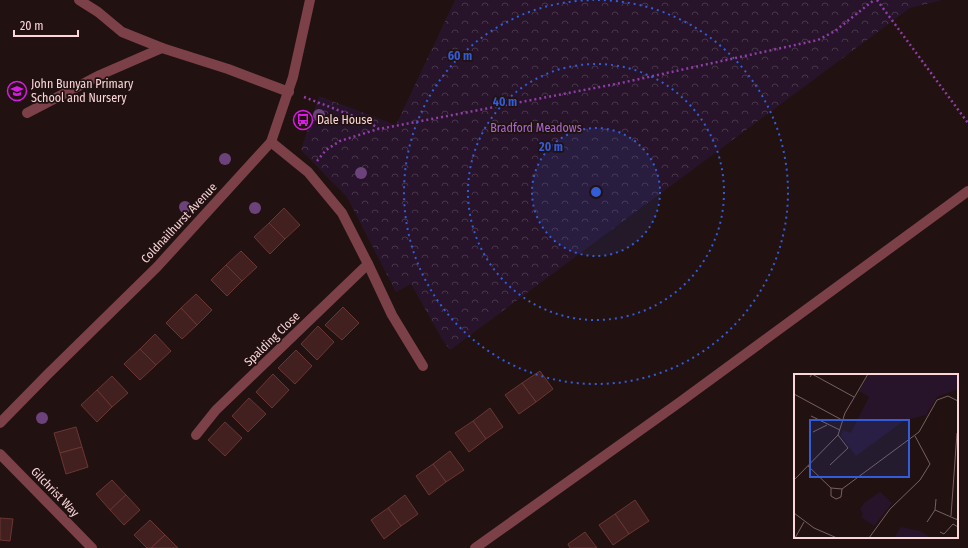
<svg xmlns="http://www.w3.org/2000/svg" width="968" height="548" font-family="'Fira Sans Condensed',sans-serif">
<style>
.park{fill:url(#park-crowns)}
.building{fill:#41201f;stroke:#6a3634}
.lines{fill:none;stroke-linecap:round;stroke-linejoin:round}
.path{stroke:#913da8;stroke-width:2.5;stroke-dasharray:2 3;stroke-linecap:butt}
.minor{stroke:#7c4148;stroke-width:10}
.tree{fill:#6c427b}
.ring{fill:none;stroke:#335cd8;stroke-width:2;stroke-dasharray:2 4}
.labels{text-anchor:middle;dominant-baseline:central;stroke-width:3.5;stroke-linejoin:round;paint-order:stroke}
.poi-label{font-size:12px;fill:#fad6d8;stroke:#211;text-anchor:start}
.park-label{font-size:12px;fill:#a86bd2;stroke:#211}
.street-label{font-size:12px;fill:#fad6d8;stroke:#211}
.inset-road{fill:none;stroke:#786061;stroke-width:1}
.view{fill:#335cd8;fill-opacity:0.15;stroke:#335cd8;stroke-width:2}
.inset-edge{fill:none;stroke:#fad6d8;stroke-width:2}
.centre{fill:#335cd8;stroke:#211;stroke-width:2}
.ring-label{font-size:12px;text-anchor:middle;font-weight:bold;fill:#335cd8;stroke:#211;stroke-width:3.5;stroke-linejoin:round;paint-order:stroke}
</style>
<defs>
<pattern id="park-crowns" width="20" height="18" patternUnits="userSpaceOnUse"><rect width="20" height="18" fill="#27142b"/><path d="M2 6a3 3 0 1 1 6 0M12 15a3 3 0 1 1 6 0" fill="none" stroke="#473549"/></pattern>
</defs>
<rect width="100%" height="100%" fill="#211"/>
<polygon class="park" points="455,0 942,0 910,8 450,350 442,339 411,284 396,292 347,197 301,150 319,96 396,125"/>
<g class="building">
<polygon points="284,208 300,225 285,239 269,223"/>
<polygon points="269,223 285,239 270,254 254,237"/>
<polygon points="241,251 257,267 242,281 226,265"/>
<polygon points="226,265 242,281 227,296 211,280"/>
<polygon points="196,294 212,310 197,325 181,308"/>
<polygon points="343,307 359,323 342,340 325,325"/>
<polygon points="181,308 197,325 182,339 166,323"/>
<polygon points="318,326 334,342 317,360 301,344"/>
<polygon points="155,334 171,351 156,365 140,349"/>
<polygon points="140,349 156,365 140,380 124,364"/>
<polygon points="296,350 312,366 295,384 278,368"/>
<polygon points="540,371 553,389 536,402 522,383"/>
<polygon points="273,374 289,390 272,408 256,392"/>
<polygon points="112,376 128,393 112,407 97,390"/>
<polygon points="522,383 536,402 519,414 505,395"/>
<polygon points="97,390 112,407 97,422 81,405"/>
<polygon points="249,398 266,414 248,432 232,416"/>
<polygon points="490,408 503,427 486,439 473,421"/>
<polygon points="473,421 486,439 469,452 455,433"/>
<polygon points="225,422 242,438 225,456 208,440"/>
<polygon points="76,427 82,447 60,453 54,433"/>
<polygon points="82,447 88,467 66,474 60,453"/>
<polygon points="450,451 464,470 446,482 433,464"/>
<polygon points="433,464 446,482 429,495 416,476"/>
<polygon points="112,480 126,495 110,510 96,494"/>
<polygon points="126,495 140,510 124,525 110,510"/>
<polygon points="405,495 418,514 401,526 388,508"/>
<polygon points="635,500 649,521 629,534 615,514"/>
<polygon points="388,508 401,526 384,539 371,520"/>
<polygon points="615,514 629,534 613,545 599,525"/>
<polygon points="0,518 13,519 10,541 0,540"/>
<polygon points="150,520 165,535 151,548 147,548 134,535"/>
<polygon points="585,532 597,548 570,548 568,544"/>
<polygon points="165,535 178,548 151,548"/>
</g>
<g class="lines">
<g class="path">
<polyline points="877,0 968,123"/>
<polyline points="304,97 369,122 379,129 621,83 818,40 835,31 874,0"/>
<polyline points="317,161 326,150 340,141 378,129"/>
</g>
<g class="minor">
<polyline points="79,0 98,12 122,32 162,48 228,69 289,92"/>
<polyline points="27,113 100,75 162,48"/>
<polyline points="368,264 392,315 423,366"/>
<polyline points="0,423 48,374 157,267 271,142 293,77 310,0"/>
<polyline points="196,435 216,410 368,264 342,213 308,172 271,142"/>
<polyline points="0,454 92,548"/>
<polyline points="475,548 680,402 968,191"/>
</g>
</g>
<g class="tree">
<circle cx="319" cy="115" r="6"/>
<circle cx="225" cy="159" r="6"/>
<circle cx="361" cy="173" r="6"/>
<circle cx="185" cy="207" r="6"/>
<circle cx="255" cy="208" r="6"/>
<circle cx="42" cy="418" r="6"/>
</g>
<circle cx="596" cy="192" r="64" fill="#335cd8" fill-opacity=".12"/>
<g class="ring">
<circle cx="596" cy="192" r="64"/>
<circle cx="596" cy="192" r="128"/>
<path d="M598 0A192 192 0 1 1 594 0"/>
</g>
<defs>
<symbol id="school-ring" viewBox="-11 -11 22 22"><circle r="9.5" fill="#211" stroke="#d71be2" stroke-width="1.5"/><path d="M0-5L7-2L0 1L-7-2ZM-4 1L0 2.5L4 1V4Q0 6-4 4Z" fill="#d71be2"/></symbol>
<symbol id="bus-ring" viewBox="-11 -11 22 22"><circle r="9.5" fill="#211" stroke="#d71be2" stroke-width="1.5"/><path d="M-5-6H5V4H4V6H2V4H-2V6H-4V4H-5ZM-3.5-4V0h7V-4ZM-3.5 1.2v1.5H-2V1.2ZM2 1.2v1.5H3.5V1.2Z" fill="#d71be2"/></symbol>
</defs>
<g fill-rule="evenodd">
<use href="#school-ring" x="6" y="80" width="22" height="22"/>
<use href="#bus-ring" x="292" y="109" width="22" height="22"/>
</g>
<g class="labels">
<g class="poi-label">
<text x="31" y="84">John Bunyan Primary<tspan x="31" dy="14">School and Nursery</tspan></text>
<text x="317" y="120">Dale House</text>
</g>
<g class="park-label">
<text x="536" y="128">Bradford Meadows</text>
</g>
<g class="street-label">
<text transform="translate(179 223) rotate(-47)">Coldnailhurst Avenue</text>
<text transform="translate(272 339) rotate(-44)">Spalding Close</text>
<text transform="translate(55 492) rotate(46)">Gilchrist Way</text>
</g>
</g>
<g transform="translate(794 374)">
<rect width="164" height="164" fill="#211"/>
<path d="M75 0H164V15L143 23 132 41 109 47 62 82 47 62 49 56 57 59 75 23 65 17ZM86 118 98 129 80 152 67 143 69 140 66 135 70 129ZM107 153 126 157 137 164H100Z" fill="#27142b"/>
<path class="inset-road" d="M16 3 18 0 60 23M0 20 48 46M17 42 46 56M19 58 33 51M36 91 54 74 44 61M14 92 37 114 48 115M0 106 44 61 51 39 74 0M37 114V122L42 125 47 123 48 115M48 115 125 58 143 26 154 22 164 27M141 136 164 146M0 139 20 154 43 164M157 142 163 59M133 148 141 136 142 125M146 158 150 160 159 150 164 153M1 164 10 148M75 164 96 135 126 106 136 90 121 62"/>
<path class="view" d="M16 46H115V103H16Z"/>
<rect width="164" height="164" class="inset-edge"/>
</g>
<circle cx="596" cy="192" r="6" class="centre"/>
<g class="ring-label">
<text x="460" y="60">60 m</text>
<text x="505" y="106">40 m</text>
<text x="551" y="151">20 m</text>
</g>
<path d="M14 30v6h64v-6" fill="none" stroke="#fad6d8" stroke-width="2"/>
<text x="20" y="30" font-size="12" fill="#fad6d8" stroke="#221111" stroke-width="3" paint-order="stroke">20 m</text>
</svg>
